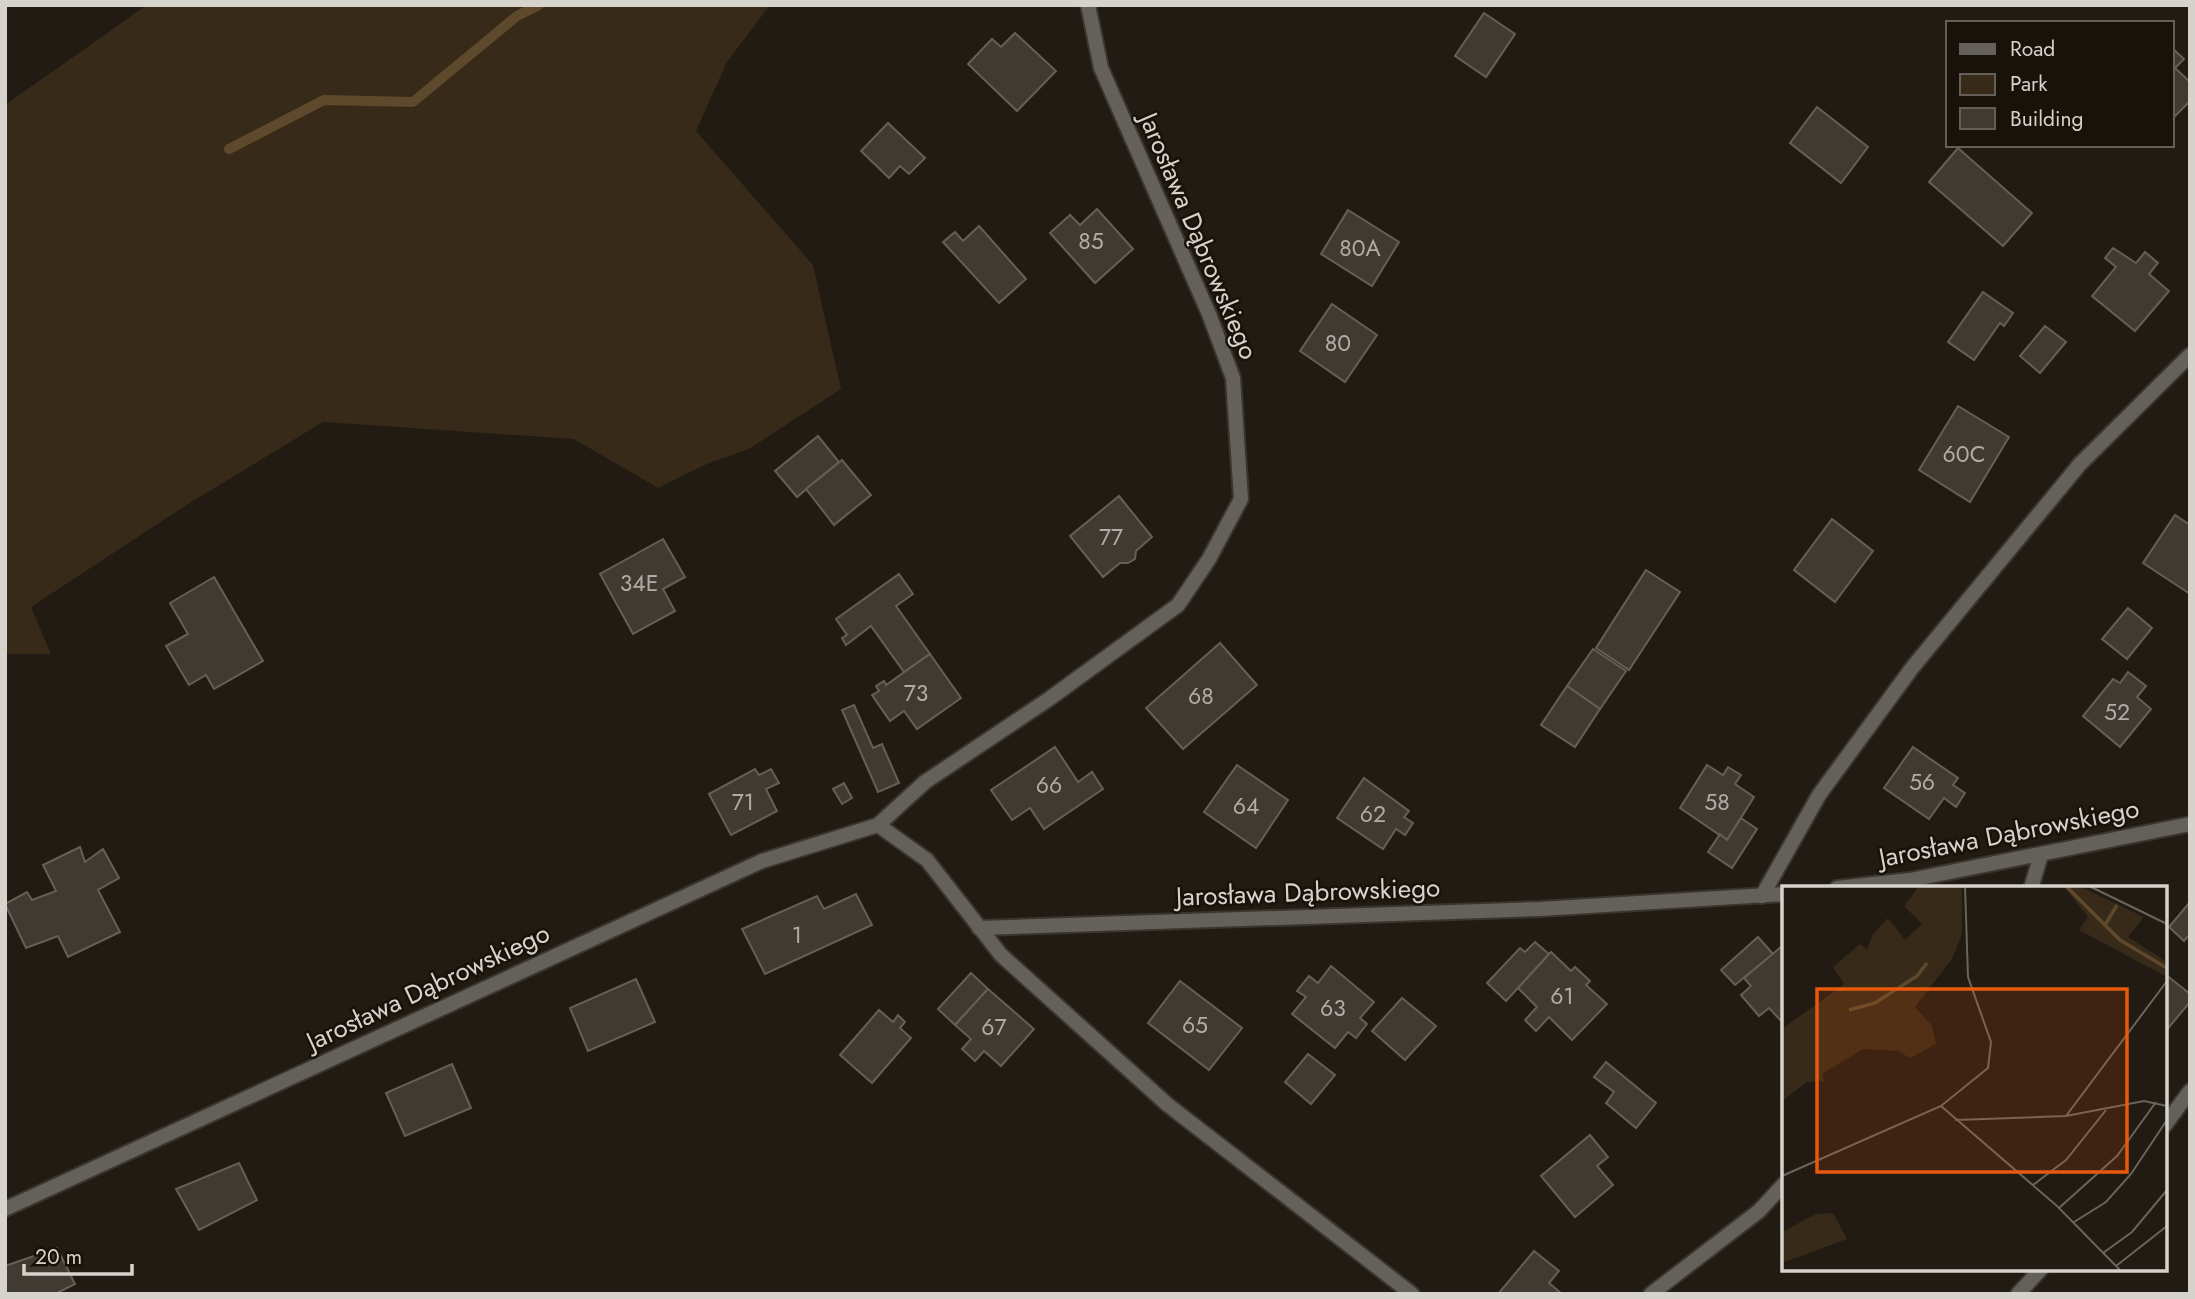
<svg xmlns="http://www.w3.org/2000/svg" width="2195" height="1299" font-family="Jost,sans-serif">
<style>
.green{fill:#372a18}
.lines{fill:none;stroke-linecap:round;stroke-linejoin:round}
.stream{stroke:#5f492c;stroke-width:10}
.building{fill:#413a32;stroke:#665f55;stroke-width:2}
.lane-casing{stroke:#3a352d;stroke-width:18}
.street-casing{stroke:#3a352d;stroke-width:18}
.lane{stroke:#64615d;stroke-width:14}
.street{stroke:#64615d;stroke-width:14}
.labels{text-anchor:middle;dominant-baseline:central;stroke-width:5;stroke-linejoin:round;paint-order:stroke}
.number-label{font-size:23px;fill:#b1aca6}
.street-label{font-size:26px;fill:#d6d2cc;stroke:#18120a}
.inset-river{fill:none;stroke:#5f492c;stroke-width:3.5}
.inset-road{fill:none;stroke:#69645d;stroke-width:2}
.view{fill:#e8590c;fill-opacity:0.15;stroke:#e8590c;stroke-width:3.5}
.inset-edge{fill:none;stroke:#d6d2cc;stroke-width:3.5}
</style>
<rect width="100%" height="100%" fill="#211b13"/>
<polygon class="green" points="147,5 770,5 727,62 696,131 813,265 841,389 749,449 709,463 658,488 574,439 323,422 185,506 31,607 51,654 5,654 5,105"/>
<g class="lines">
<polyline class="stream" points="229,149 324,100 413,102 517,16 539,5"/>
</g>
<g class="building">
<polygon points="1484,13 1515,34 1486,77 1455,56"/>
<polygon points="1015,33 1056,71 1017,111 968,64 992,39 1001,47"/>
<polygon points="2172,48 2184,59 2175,68 2190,82 2190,101 2172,119"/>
<polygon points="1817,107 1868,147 1841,183 1790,143"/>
<polygon points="888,123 925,158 909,174 900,166 889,178 861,151"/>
<polygon points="1958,148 2032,213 2003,246 1929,182"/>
<polygon points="1097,209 1133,249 1095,283 1050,233 1070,215 1080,225"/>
<polygon points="1348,210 1399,242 1372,286 1321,254"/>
<polygon points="979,226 1026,279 999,303 943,242 955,232 963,241"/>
<polygon points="2113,248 2136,263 2145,252 2158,263 2149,274 2169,291 2135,331 2092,296 2116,267 2105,258"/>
<polygon points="1983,292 2013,313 2004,326 2000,323 1974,360 1948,342"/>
<polygon points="1332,304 1377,335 1345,382 1300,351"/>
<polygon points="2045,326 2066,342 2040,373 2020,356"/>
<polygon points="1958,406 2009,437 1970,502 1919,470"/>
<polygon points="818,436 839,462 797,497 775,471"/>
<polygon points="842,460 871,495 834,525 806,489"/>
<polygon points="1119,496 1152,537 1136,551 1135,559 1128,563 1120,563 1103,577 1070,536"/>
<polygon points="2175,515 2190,525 2190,594 2143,563"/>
<polygon points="1832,519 1873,551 1835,602 1794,570"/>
<polygon points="663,539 685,577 663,589 675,611 633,634 600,574"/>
<polygon points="1646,570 1680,592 1629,670 1596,648"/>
<polygon points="899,574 913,594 896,606 930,654 904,672 871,626 846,645 842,638 847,635 836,619"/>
<polygon points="214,577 263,661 214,689 206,675 189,685 166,646 188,634 170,603"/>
<polygon points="2128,608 2152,628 2127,659 2102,639"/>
<polygon points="1220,643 1257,685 1183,749 1146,708"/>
<polygon points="1593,649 1626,671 1600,709 1567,686"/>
<polygon points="930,654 961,698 917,729 904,711 890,721 872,695 879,691 876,686 884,681 886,685"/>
<polygon points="2128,672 2146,686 2137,697 2151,709 2120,747 2083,716 2113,679 2120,683"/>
<polygon points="1567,686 1600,709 1575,747 1541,725"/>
<polygon points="854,705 873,748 882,744 899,783 878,792 842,710"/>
<polygon points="1055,747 1078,782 1092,772 1103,789 1044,829 1030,808 1012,820 991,790"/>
<polygon points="1913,747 1958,778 1953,785 1965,793 1956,807 1944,798 1929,819 1884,788"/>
<polygon points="1237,765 1288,800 1256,848 1204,812"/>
<polygon points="1707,765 1723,775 1728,767 1741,775 1735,784 1754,797 1727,840 1680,808"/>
<polygon points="755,769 759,775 771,769 779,783 766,789 777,811 731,835 709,794"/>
<polygon points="1364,778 1409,811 1404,817 1413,823 1405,835 1396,829 1383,849 1337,818"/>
<polygon points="844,783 852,798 842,804 833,789"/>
<polygon points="1741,818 1757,829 1732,868 1708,852 1720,834 1727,840"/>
<polygon points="80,847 85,862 103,849 119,878 98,890 120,932 68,957 58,936 26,948 5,904 27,892 32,900 56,891 43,865"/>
<polygon points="856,894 872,925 765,974 742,929 817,896 824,909"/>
<polygon points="2190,902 2190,934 2184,941 2169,927"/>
<polygon points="1758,937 1773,954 1735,985 1721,970"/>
<polygon points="1535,942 1549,954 1506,1001 1487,983 1520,948 1525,952"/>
<polygon points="1782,946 1784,949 1783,1023 1769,1008 1759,1016 1741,995 1751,986 1744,978"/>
<polygon points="1551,952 1571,971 1575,967 1590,981 1586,985 1607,1004 1572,1040 1549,1017 1536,1031 1525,1020 1537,1007 1518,988"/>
<polygon points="1331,966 1374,1002 1360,1018 1367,1024 1356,1038 1348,1032 1335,1048 1292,1014 1306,997 1297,991 1309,976 1318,983"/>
<polygon points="971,973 988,989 955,1025 938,1009"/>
<polygon points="2165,974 2190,994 2190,1002 2165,1032"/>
<polygon points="636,979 655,1022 588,1051 570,1008"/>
<polygon points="1180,981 1242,1028 1209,1070 1148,1023"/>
<polygon points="988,989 1034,1029 1001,1066 984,1051 975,1061 962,1049 971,1039 955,1025"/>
<polygon points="1402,998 1436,1026 1405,1060 1372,1031"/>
<polygon points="879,1010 893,1022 898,1015 905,1022 900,1028 911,1038 872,1083 840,1055"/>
<polygon points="1308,1054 1335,1075 1311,1104 1285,1082"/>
<polygon points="1606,1062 1656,1103 1636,1128 1606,1103 1614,1092 1594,1077"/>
<polygon points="452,1064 471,1108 405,1136 386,1093"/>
<polygon points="1590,1135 1608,1157 1597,1166 1613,1185 1575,1217 1541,1176"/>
<polygon points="239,1163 257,1200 199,1230 176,1189"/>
<polygon points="57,1248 75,1284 55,1294 5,1294 5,1266"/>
<polygon points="1534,1251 1559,1271 1549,1283 1562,1294 1498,1294"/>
</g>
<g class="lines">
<defs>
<g id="lane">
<polyline points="2031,888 2041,855"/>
<polyline points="2165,1125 2190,1091"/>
<polyline points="1651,1294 1759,1211 1784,1184"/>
<polyline points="2018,1294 2041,1269"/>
</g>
<g id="street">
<polyline points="878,825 927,860 1001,955 1168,1105 1412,1294"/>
<polyline points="1837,888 1910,880 2190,824"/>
<polyline points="1762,896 1819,795 1912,668 2080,464 2190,355"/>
<polyline points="979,928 1540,909 1784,894"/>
<polyline points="5,1209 762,861 878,825 925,782 1049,699 1178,605 1209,559 1241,499 1233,378 1209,314 1101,68 1088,5"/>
</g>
</defs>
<use href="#lane" class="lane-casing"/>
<use href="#street" class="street-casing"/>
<use href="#lane" class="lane"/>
<use href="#street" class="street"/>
</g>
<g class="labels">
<g class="number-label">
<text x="1091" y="241">85</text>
<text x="1360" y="248">80A</text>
<text x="1338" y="343">80</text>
<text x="1964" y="454">60C</text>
<text x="1111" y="537">77</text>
<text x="639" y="583">34E</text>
<text x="916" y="693">73</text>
<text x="1201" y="696">68</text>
<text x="2117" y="712">52</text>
<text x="1922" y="782">56</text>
<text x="1049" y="785">66</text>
<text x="743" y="802">71</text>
<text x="1717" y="802">58</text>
<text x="1246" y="806">64</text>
<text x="1373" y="814">62</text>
<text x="797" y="935">1</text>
<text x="1562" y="996">61</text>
<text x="1333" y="1008">63</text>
<text x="1195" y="1025">65</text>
<text x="994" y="1027">67</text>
</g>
<g class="street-label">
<text transform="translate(1199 236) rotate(67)">Jarosława Dąbrowskiego</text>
<text transform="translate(2009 833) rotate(-11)">Jarosława Dąbrowskiego</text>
<text transform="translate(1308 892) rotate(-2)">Jarosława Dąbrowskiego</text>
<text transform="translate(428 987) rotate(-25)">Jarosława Dąbrowskiego</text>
</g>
</g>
<g transform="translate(1782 886)">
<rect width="385" height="385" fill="#211b13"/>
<path d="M137 0H180V48L170 73 133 121 150 140 154 158 128 172 116 165 81 163 40 188 42 195 25 196 0 215V143L62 98 51 81 78 58 85 63 91 48 106 32 123 54 140 38 122 20ZM281 0H297L362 31 346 51 385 76V91L297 44 306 31ZM51 327 65 353 0 377V346L34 328Z" fill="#372a18"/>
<path class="inset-river" d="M284 0 338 54 385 82M323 39 335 19M67 124 93 117 135 90 145 77"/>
<path class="inset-road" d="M307 0 385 38M159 220 275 320 339 385M284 230 385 95M173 234 284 230 362 215 385 220M0 290 159 220 206 182 209 156 186 91 183 0M251 299 284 274 324 224M277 322 335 270 374 216M292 336 324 316 349 288 385 234M321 367 350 346 385 304M334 380 385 340"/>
<path class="view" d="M35 103H345V286H35Z"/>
<rect width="385" height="385" class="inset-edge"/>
</g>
<rect width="2195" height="1299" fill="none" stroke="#d6d2cc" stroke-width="14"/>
<rect x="1946" y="21" width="228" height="126" fill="#18120a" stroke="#645f58" stroke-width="2"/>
<rect x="1960" y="44" width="35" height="10" fill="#64615d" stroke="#645f58" stroke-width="2"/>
<text x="2010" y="56" font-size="21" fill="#d6d2cc">Road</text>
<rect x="1960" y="74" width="35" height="21" fill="#372a18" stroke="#645f58" stroke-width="2"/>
<text x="2010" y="91" font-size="21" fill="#d6d2cc">Park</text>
<rect x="1960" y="108" width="35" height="21" fill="#413a32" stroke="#645f58" stroke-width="2"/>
<text x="2010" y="126" font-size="21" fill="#d6d2cc">Building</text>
<path d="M24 1264v10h108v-10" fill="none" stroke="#d6d2cc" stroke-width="3.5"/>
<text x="35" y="1264" font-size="21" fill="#d6d2cc" stroke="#18120a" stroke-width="5" paint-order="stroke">20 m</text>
</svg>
